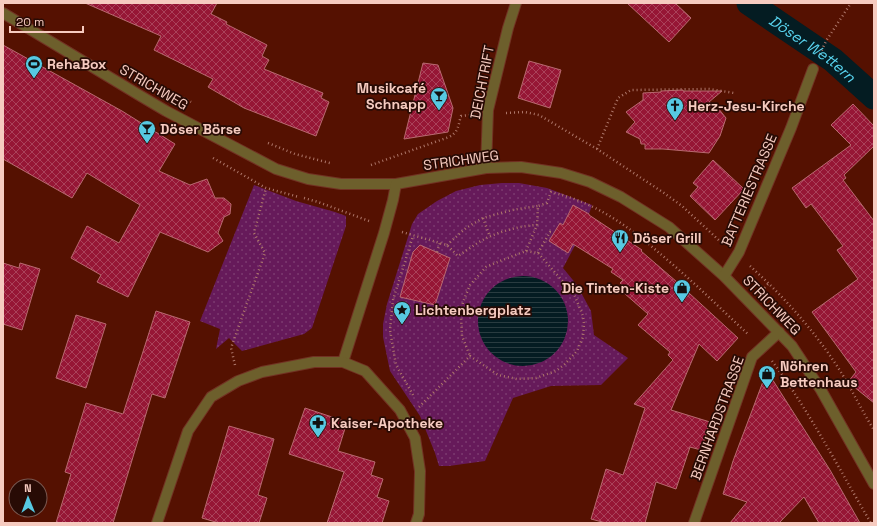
<svg xmlns="http://www.w3.org/2000/svg" width="877" height="526" font-family="'Space Grotesk',sans-serif">
<style>
.park{fill:url(#park-dots)}
.water{fill:url(#water-rules)}
.lines{fill:none;stroke-linecap:round;stroke-linejoin:round}
.canal{stroke:#041c22;stroke-width:25}
.building{fill:url(#building-cross-hatch);stroke:#b96970}
.minor-casing{stroke:#723223;stroke-width:12}
.path{stroke:#ae776a;stroke-width:2.5;stroke-dasharray:1 3;stroke-linecap:butt}
.minor{stroke:#6d5f2c;stroke-width:10}
.labels{text-anchor:middle;dominant-baseline:central;stroke-width:3.5;stroke-linejoin:round;paint-order:stroke}
.poi-label{font-size:14px;font-weight:bold;fill:#f6cbc0;stroke:#280b05;text-anchor:start}
.street-label{font-size:14px;fill:#f6cbc0;stroke:#280b05}
.water-label{font-size:15px;font-style:italic;fill:#59d4ef;stroke:#280b05}
</style>
<defs>
<pattern id="park-dots" width="8" height="8" patternUnits="userSpaceOnUse"><rect width="8" height="8" fill="#661a5a"/><path d="M2 2h.1M6 6h.1" fill="none" stroke="#7c3a70" stroke-width="1.8" stroke-linecap="round"/></pattern>
<pattern id="water-rules" width="6" height="5" patternUnits="userSpaceOnUse"><rect width="6" height="5" fill="#041c22"/><path d="M0 2.5h6" fill="none" stroke="#293c40"/></pattern>
<pattern id="building-cross-hatch" width="8" height="8" patternUnits="userSpaceOnUse"><rect width="8" height="8" fill="#961635"/><path d="M0 0l8 8M0 8l8-8" fill="none" stroke="#aa415a"/></pattern>
</defs>
<rect width="100%" height="100%" fill="#551101"/>
<g class="park">
<polygon points="502,183 519,183 547,188 592,205 589,214 591,219 580,236 563,268 577,285 591,311 594,335 628,358 601,385 551,386 513,398 485,461 449,466 439,466 435,453 420,416 390,371 383,337 383,324 387,304 412,224 418,214 437,201 456,191 480,185"/>
<polygon points="254,185 296,201 335,212 346,216 346,226 312,328 304,334 242,351 229,338 216,349 220,329 200,321"/>
</g>
<circle class="water" cx="523" cy="321" r="45"/>
<g class="lines">
<path class="canal" id="s1" d="M749 3 833 60 874 97"/>
</g>
<g class="building">
<polygon points="85,3 217,3 211,14 227,22 226,24 267,45 262,56 269,60 264,69 323,93 321,98 329,102 316,136 244,108 208,87 213,79 154,50 161,36"/>
<polygon points="627,3 675,3 691,18 669,42"/>
<polygon points="3,45 122,111 175,144 159,171 190,185 207,179 215,198 224,198 231,204 230,214 224,217 218,233 223,241 208,252 160,232 128,297 97,282 101,275 71,258 87,226 119,243 140,205 87,173 72,198 3,159"/>
<polygon points="529,61 561,70 550,108 518,98"/>
<polygon points="423,63 438,65 453,108 448,132 404,139"/>
<polygon points="683,90 683,91 722,91 709,102 718,108 726,118 720,136 709,153 663,149 645,149 645,144 641,144 640,139 626,132 635,122 626,112 643,100 643,93 661,92 661,91"/>
<polygon points="853,104 874,126 874,146 844,175 846,178 843,180 874,221 874,403 848,382 856,372 812,312 858,279 837,250 843,246 811,204 806,208 792,188 851,145 831,125"/>
<polygon points="713,160 744,189 715,220 690,196 698,187 693,183"/>
<polygon points="573,205 589,214 589,215 642,250 641,251 677,282 738,338 717,361 699,344 671,410 710,422 701,450 690,447 676,489 656,482 645,523 606,523 591,519 606,469 623,475 645,408 634,404 673,360 668,355 670,352 638,325 648,314 624,293 627,289 620,283 623,280 611,272 613,269 573,244 568,253 549,241 560,223 563,225"/>
<polygon points="420,245 450,258 435,305 400,297 413,252"/>
<polygon points="3,263 19,268 20,263 40,269 22,330 3,324"/>
<polygon points="156,311 190,322 165,398 152,394 113,523 56,523 71,474 65,472 86,403 123,414"/>
<polygon points="76,315 106,324 86,388 56,378"/>
<polygon points="767,371 830,470 860,523 819,523 804,497 779,523 730,523 747,502 723,494 733,461"/>
<polygon points="305,408 347,422 338,451 375,462 371,475 383,479 377,497 389,501 382,523 327,523 344,472 289,454"/>
<polygon points="229,426 274,439 258,495 267,498 259,523 219,523 202,518"/>
</g>
<g class="lines">
<defs>
<g id="minor">
<polyline points="3,13 139,95 166,111 276,169 308,179 341,184 396,184 486,168 521,167 561,173 590,182 621,197 669,227 724,276 792,346 821,390 874,484"/>
<polyline points="486,168 488,110 508,28 516,3"/>
<polyline points="724,276 739,252 791,128 813,69"/>
<polyline points="343,362 384,233 393,200 396,184"/>
<polyline points="157,523 188,431 211,397 238,381 262,372 314,362 343,362 365,371 400,410 415,438 420,471 419,514 416,523"/>
<polyline points="694,523 752,357 779,332"/>
</g>
</defs>
<use href="#minor" class="minor-casing"/>
<g class="path">
<polyline points="820,54 826,41 851,3"/>
<polyline points="174,97 176,94 191,102"/>
<polyline points="506,113 525,112 539,115 597,149 664,193 682,206 723,244"/>
<polyline points="268,143 295,154 330,163"/>
<polyline points="597,149 618,98 631,90 709,89 734,93"/>
<polyline points="213,158 266,188 299,197"/>
<path d="M371 165 449 137C459 132 458 125 461 116L471 115"/>
<polyline points="304,198 318,202 369,221"/>
<polyline points="483,218 490,237"/>
<path d="M402 232 447 245 458 256C469 249 479 241 491 236 505 230 521 226 537 225"/>
<polyline points="447,245 466,228 483,218 512,210 538,206"/>
<path d="M526 251 537 225 538 206 547 203 551 192C601 204 633 230 671 263 698 286 723 311 749 335"/>
<polyline points="437,252 440,243"/>
<polyline points="538,253 550,232 553,233"/>
<path d="M750 266C782 295 811 327 835 363 850 385 860 408 874 430"/>
<polyline points="762,291 768,284"/>
<path d="M772 361C810 412 839 469 871 523"/>
<polyline points="235,365 231,348 265,253 254,233 266,188"/>
<polyline points="413,395 396,365 390,330 393,300 413,236"/>
<polyline points="419,407 470,356 498,375 517,379 536,378 556,371 565,364 577,351 583,337 584,324 583,316 574,294 538,253 526,251 500,261 486,267 470,285 463,302 461,317 462,336 470,356"/>
</g>
<use href="#minor" class="minor"/>
</g>
<defs>
<symbol id="stadium-pin" viewBox="-11 -11 22 30"><path d="M0 17L-7.5 6A9.5 9.5 0 1 1 7.5 6Z" fill="#57c9e2" stroke="#280b05"/><path d="M0-5a6.5 5 0 1 0 0 10a6.5 5 0 1 0 0-10ZM-3.5-1.8h7v3.6h-7Z" fill="#111"/></symbol>
<symbol id="bar-pin" viewBox="-11 -11 22 30"><path d="M0 17L-7.5 6A9.5 9.5 0 1 1 7.5 6Z" fill="#57c9e2" stroke="#280b05"/><path d="M-6-5H6L.8 .8V4.5H3.5V6h-7V4.5H-.8V.8Z" fill="#111"/></symbol>
<symbol id="church-pin" viewBox="-11 -11 22 30"><path d="M0 17L-7.5 6A9.5 9.5 0 1 1 7.5 6Z" fill="#57c9e2" stroke="#280b05"/><path d="M-1.2-6h2.4v3.5h3.3v2.4h-3.3V6h-2.4V-.1h-3.3v-2.4h3.3Z" fill="#111"/></symbol>
<symbol id="restaurant-pin" viewBox="-11 -11 22 30"><path d="M0 17L-7.5 6A9.5 9.5 0 1 1 7.5 6Z" fill="#57c9e2" stroke="#280b05"/><path d="M-5-6h1v4h1v-4h1v4h1v-4h1v5L-1.5 .5V6h-2V.5L-5-1ZM5-6V6H3V1.5H1.5Q1.5-4 5-6Z" fill="#111"/></symbol>
<symbol id="shop-pin" viewBox="-11 -11 22 30"><path d="M0 17L-7.5 6A9.5 9.5 0 1 1 7.5 6Z" fill="#57c9e2" stroke="#280b05"/><path d="M-5-2.5h2.3a2.7 3.5 0 0 1 5.4 0H5L5.5 6h-11ZM-1.5-2.5h3a1.5 2.3 0 0 0-3 0Z" fill="#111"/></symbol>
<symbol id="sight-pin" viewBox="-11 -11 22 30"><path d="M0 17L-7.5 6A9.5 9.5 0 1 1 7.5 6Z" fill="#57c9e2" stroke="#280b05"/><path d="M0-6L1.8-2.2L6-1.7L2.9 1.2L3.7 5.4L0 3.3L-3.7 5.4L-2.9 1.2L-6-1.7L-1.8-2.2Z" fill="#111"/></symbol>
<symbol id="pharmacy-pin" viewBox="-11 -11 22 30"><path d="M0 17L-7.5 6A9.5 9.5 0 1 1 7.5 6Z" fill="#57c9e2" stroke="#280b05"/><path d="M-2-6h4v4h4v4h-4v4h-4v-4h-4v-4h4Z" fill="#111"/></symbol>
</defs>
<g fill-rule="evenodd">
<use href="#stadium-pin" x="24" y="54" width="20" height="27"/>
<use href="#bar-pin" x="429" y="86" width="20" height="27"/>
<use href="#church-pin" x="665" y="96" width="20" height="27"/>
<use href="#bar-pin" x="137" y="119" width="20" height="27"/>
<use href="#restaurant-pin" x="610" y="228" width="20" height="27"/>
<use href="#shop-pin" x="672" y="278" width="20" height="27"/>
<use href="#sight-pin" x="392" y="300" width="20" height="27"/>
<use href="#shop-pin" x="757" y="364" width="20" height="27"/>
<use href="#pharmacy-pin" x="308" y="413" width="20" height="27"/>
</g>
<g class="labels">
<g class="poi-label">
<text x="47" y="64">RehaBox</text>
<text x="426" y="88" text-anchor="end">Musikcafé<tspan x="426" dy="16">Schnapp</tspan></text>
<text x="688" y="106">Herz-Jesu-Kirche</text>
<text x="160" y="129">Döser Börse</text>
<text x="633" y="238">Döser Grill</text>
<text x="669" y="288" text-anchor="end">Die Tinten-Kiste</text>
<text x="415" y="310">Lichtenbergplatz</text>
<text x="780" y="366">Nöhren<tspan x="780" dy="16">Bettenhaus</tspan></text>
<text x="331" y="423">Kaiser-Apotheke</text>
</g>
<g class="street-label">
<text transform="translate(482 82) rotate(-79)">DEICHTRIFT</text>
<text transform="translate(154 87) rotate(30)">STRICHWEG</text>
<text transform="translate(461 160) rotate(-8)">STRICHWEG</text>
<text transform="translate(749 190) rotate(-67)">BATTERIESTRASSE</text>
<text transform="translate(772 305) rotate(46)">STRICHWEG</text>
<text transform="translate(717 418) rotate(-70)">BERNHARDSTRASSE</text>
</g>
<g class="water-label">
<text stroke="none"><textPath href="#s1" startOffset="78">Döser Wettern</textPath></text>
</g>
</g>
<rect width="877" height="526" fill="none" stroke="#f6cbc0" stroke-width="8"/>
<g transform="translate(28 498) rotate(359)"><circle r="19" fill="#280b05" stroke="#7a5850"/>
<path d="M0-3L7 15L0 10L-7 15Z" fill="#57c9e2"/>
<text y="-6" font-size="11" font-weight="bold" text-anchor="middle" fill="#f6cbc0">N</text>
</g>
<path d="M10 26v6h73v-6" fill="none" stroke="#f6cbc0" stroke-width="2"/>
<text x="16" y="26" font-size="12" fill="#f6cbc0" stroke="#280b05" stroke-width="3" paint-order="stroke">20 m</text>
</svg>
